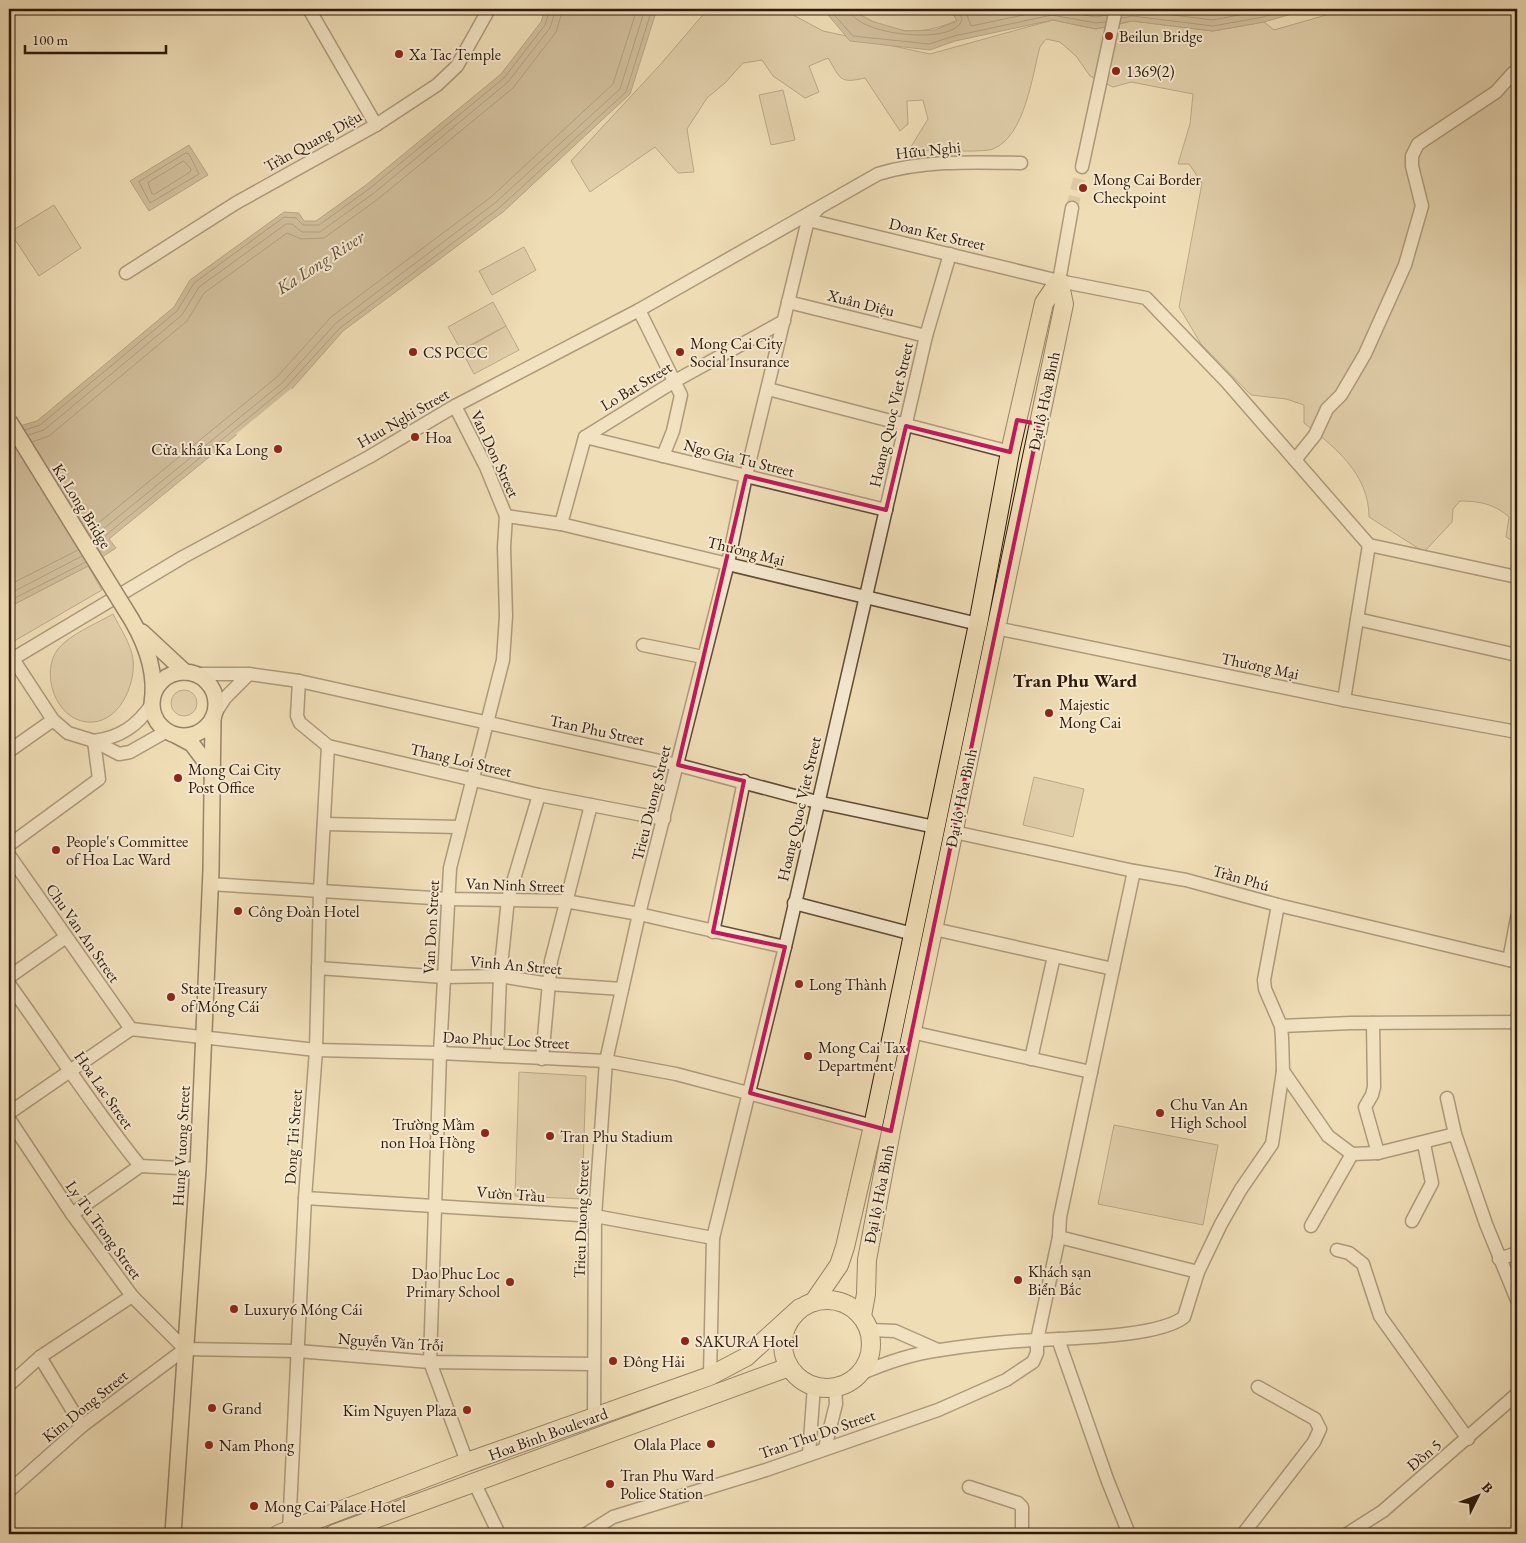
<svg xmlns="http://www.w3.org/2000/svg" width="1526" height="1543" font-family="'EB Garamond',serif">
<style>
.green{fill:#cebc99;stroke:#7e6a51}
.water{fill:#ae9a7b;stroke:#7b664d}
.pier{fill:#efddb6}
.lines{fill:none;stroke-linecap:round;stroke-linejoin:round}
.shore{stroke:#6e5a42;stroke-width:1}
.minor-tunnel{stroke:#c9b693;stroke-width:12;stroke-dasharray:12 6;stroke-linecap:butt}
.minor-casing{stroke:#5f4a34;stroke-width:15}
.major-casing{stroke:#2f1909;stroke-width:18}
.highway-casing{stroke:#2f1909;stroke-width:20}
.minor{stroke:#f5e9d0;stroke-width:12}
.major{stroke:#efddb6;stroke-width:15}
.highway{stroke:#efddb6;stroke-width:18}
.major-bridge-casing{stroke:#2f1909;stroke-width:18;stroke-linecap:butt}
.major-bridge{stroke:#efddb6;stroke-width:15}
.marked{fill:none;stroke:#c2185b;stroke-width:4;stroke-linejoin:round}
.poi-dot{fill:#8f2418;stroke:#f5e9d0;stroke-width:2}
.labels{text-anchor:middle;dominant-baseline:central;stroke-width:4;stroke-linejoin:round;paint-order:stroke}
.poi-label{font-size:16px;fill:#2f1909;stroke:#f5e9d0;text-anchor:start}
.street-label{font-size:16px;fill:#2f1909;stroke:#f5e9d0}
.water-label{font-size:18px;font-style:italic;fill:#624d37;stroke:#f5e9d0}
.quarter-label{font-size:19px;font-weight:bold;fill:#2f1909;stroke:#f5e9d0}
</style>
<rect width="100%" height="100%" fill="#efddb6"/>
<filter id="stains"><feTurbulence type="fractalNoise" baseFrequency=".004" numOctaves="4"/><feColorMatrix values="0 0 0 0 .2 0 0 0 0 .09 0 0 0 0 .02 0 0 0 .5 -.17"/></filter>
<radialGradient id="worn" r=".72"><stop offset=".6" stop-color="#630" stop-opacity="0"/><stop offset="1" stop-color="#630" stop-opacity=".3"/></radialGradient>
<g class="green">
<path d="M708 9H782L823 31 930 54 1053 20 1096 29 1132 21 1213 31 1264 22 1274 30 1347 9H1517V543L1506 537 1509 517C1495 504 1479 501 1460 501L1453 509 1452 522 1424 552 1369 517C1369 474 1335 447 1304 423V405L1286 399 1251 395 1201 344 1179 307 1202 183 1189 164H1178L1190 124 1193 94 1131 82 1113 87 1090 76 1076 56 1060 42 1046 39 1040 47C1032 76 1025 136 993 149 985 153 923 150 909 150L928 119 923 100 907 101 908 124 900 131 865 78C839 84 841 79 828 58L809 66 819 92 805 98 773 76 762 60 743 63 725 83 707 98 687 129 694 172 678 173 655 147 590 192 571 161 659 66Z"/>
<path d="M851 9H950L958 20C917 38 888 33 851 9Z"/>
<polygon points="783,90 795,140 771,145 759,95"/>
<polygon points="54,205 81,248 39,276 10,232"/>
<polygon points="524,247 536,270 492,295 479,271"/>
<polygon points="493,302 506,326 461,350 448,327"/>
<polygon points="506,326 519,350 474,374 462,351"/>
<polygon points="88,566 102,590 9,644 9,607"/>
<path d="M113 614C120 628 131 644 133 659 136 686 118 725 87 722 55 719 40 672 58 649 70 634 96 624 113 614Z"/>
<circle cx="184" cy="703" r="13"/>
<polygon points="1034,777 1084,789 1073,837 1023,825"/>
<polygon points="519,1072 586,1076 582,1199 515,1196"/>
<polygon points="1114,1125 1218,1145 1203,1225 1098,1204"/>
</g>
<g class="water">
<polygon points="545,9 657,9 630,94 503,212 343,331 290,391 109,539 116,548 88,566 9,607 9,429 37,421 174,307 190,280 284,212 299,213 304,221 316,221 366,185 501,74 541,22"/>
<polygon points="823,9 851,9 871,21 905,31 935,30 957,21 950,9 1309,9 1264,22 1213,31 1132,21 1096,29 1053,20 955,41 930,50 850,41"/>
<polygon points="189,145 208,175 149,211 130,181"/>
</g>
<polygon class="pier" points="292,388 291,393 237,435 236,434"/>
<g class="lines">
<g class="shore">
<polyline points="829,9 853,36 929,44 954,36 1052,15 1096,23 1106,22"/>
<path d="M850 9C852 35 957 47 962 19L957 9"/>
<polyline points="965,9 971,26 1052,9 1096,17 1107,15"/>
<polyline points="1177,9 1212,12 1232,9"/>
<polyline points="1123,12 1133,10 1213,20 1269,9"/>
<polyline points="1122,18 1132,16 1213,26 1263,17 1291,9"/>
<polygon points="186,153 189,154 199,174 150,203 139,182"/>
<polygon points="184,161 191,169 190,172 155,194 152,194 148,183"/>
<polyline points="25,430 40,425 177,311 194,283 284,217 296,218 303,225 319,225 369,189 504,78 545,25 550,9"/>
<polyline points="28,435 44,430 182,315 199,287 286,224 292,224 302,232 320,232 374,193 508,82 550,28 556,9"/>
<polyline points="32,442 49,436 187,321 204,293 287,233 301,239 324,238 378,199 513,88 556,32 563,9"/>
<polyline points="90,536 97,524 277,377 331,317 491,197 613,84 637,9"/>
<polyline points="97,547 98,537 102,530 282,383 336,323 495,203 620,89 645,9"/>
<polyline points="100,552 107,547 104,540 106,535 286,387 340,328 499,208 626,92 652,9"/>
<polyline points="9,585 78,550"/>
<polyline points="9,594 82,556"/>
<polyline points="9,601 86,562"/>
</g>
<polyline class="minor-tunnel" points="1072,208 1082,167"/>
<defs>
<g id="minor">
<polyline points="309,9 376,125"/>
<polyline points="1082,167 1116,9"/>
<polyline points="808,220 1059,281 1146,298 1226,381 1369,545 1517,577"/>
<polyline points="126,273 236,203 376,125 437,85 457,66 489,9"/>
<polyline points="1059,281 1072,208"/>
<polyline points="788,302 926,336"/>
<polyline points="639,310 681,395 673,431 663,456"/>
<polyline points="768,389 1010,452"/>
<polyline points="455,406 486,467 506,516 504,547 506,616 503,660 450,868 440,1053 430,1362 467,1462"/>
<polyline points="585,437 886,510"/>
<polyline points="1295,460 1315,435 1327,409 1341,395 1365,354 1405,265 1422,206 1412,166 1412,156 1418,144 1496,92 1513,73 1517,71"/>
<polyline points="506,516 561,524 978,624"/>
<polyline points="561,524 585,437 675,381 784,321"/>
<polyline points="1357,619 1517,655"/>
<polyline points="996,628 1344,700 1517,732"/>
<polyline points="643,645 703,657"/>
<polyline points="13,659 53,720 68,733 94,741 119,754 130,752 167,731"/>
<path d="M9 661 183 557 369 457 455 406 639 310 878 174C924 160 973 162 1021 163"/>
<polyline points="195,674 249,674 299,681 678,765 817,802 935,827"/>
<polyline points="299,681 297,716 300,723 328,746 539,795 664,819"/>
<polyline points="1344,700 1369,545"/>
<polyline points="216,712 225,698 249,674"/>
<path d="M94 741C121 737 137 726 152 704"/>
<polyline points="9,751 53,720"/>
<polyline points="324,824 459,827"/>
<polyline points="954,832 1134,871 1186,880 1278,905 1517,962"/>
<polyline points="9,845 99,779 94,741"/>
<polyline points="9,855 131,1029"/>
<polyline points="210,884 448,899 565,901 639,914 785,947"/>
<polyline points="794,903 913,934"/>
<polyline points="934,929 1113,969"/>
<polyline points="713,932 744,781"/>
<polyline points="1509,960 1517,918"/>
<polyline points="318,968 444,977 500,976 549,984 622,989"/>
<polyline points="9,977 66,937"/>
<path d="M9 984C53 1045 93 1108 140 1166L198 1169"/>
<polyline points="1373,1023 1374,1087 1372,1095 1365,1107 1378,1153"/>
<polyline points="1281,1026 1351,1023 1517,1022"/>
<polyline points="911,1032 1091,1072"/>
<polyline points="497,1055 500,976 508,899 539,795"/>
<polyline points="542,1059 551,961 591,805"/>
<polyline points="1031,1059 1054,956"/>
<polyline points="1283,1071 1328,1136 1352,1154 1378,1153 1455,1134 1486,1224 1517,1300"/>
<polyline points="1447,1098 1455,1134"/>
<polyline points="9,1113 131,1029 316,1050 440,1053 606,1061 676,1074 873,1126"/>
<polyline points="9,1119 72,1214 132,1296 185,1349"/>
<polyline points="305,1198 595,1216 713,1238"/>
<polyline points="72,1214 140,1166"/>
<polyline points="1412,1221 1432,1183 1424,1144"/>
<polyline points="1311,1226 1352,1154"/>
<polyline points="1059,1237 1198,1272"/>
<polyline points="1337,1250 1349,1253 1363,1264 1380,1316 1468,1439"/>
<polyline points="1499,1259 1517,1253"/>
<polyline points="870,1330 895,1331 938,1350"/>
<polyline points="1058,1339 1107,1479 1129,1534"/>
<polyline points="185,1349 298,1351 430,1362 594,1364"/>
<polyline points="40,1357 82,1426"/>
<path d="M860 1374C885 1363 911 1354 940 1350 972 1345 1006 1341 1038 1340 1072 1338 1159 1337 1184 1317L1198 1272 1221 1224 1241 1189 1272 1144 1283 1071 1282 1038 1281 1026 1265 989 1264 980 1278 905"/>
<polyline points="710,1376 713,1238 785,947 926,336 950,254"/>
<polyline points="9,1385 40,1357 132,1296"/>
<polyline points="594,1417 595,1216 606,1061 639,914 728,563 746,476 808,220 818,209"/>
<polyline points="825,1448 836,1404 835,1388"/>
<polyline points="809,1454 814,1386"/>
<polyline points="474,1482 499,1534"/>
<polyline points="969,1487 1018,1503 1022,1507 1022,1534"/>
<polyline points="9,1491 82,1426 185,1349"/>
<polyline points="289,1531 305,1198 316,1050 320,891 328,746"/>
<polyline points="586,1534 613,1517 766,1470 938,1410 1006,1380 1033,1362 1037,1353 1037,1340 1059,1237 1060,1217 1134,871"/>
<polyline points="1243,1534 1314,1442 1320,1429 1315,1419 1258,1387"/>
<polyline points="1347,1534 1383,1511 1517,1394"/>
</g>
<g id="major">
<path d="M125 609C142 635 155 663 153 694"/>
<polyline points="142,632 185,672"/>
<circle cx="184" cy="704" r="32"/>
<polyline points="177,736 192,744 213,772"/>
<polyline points="173,1534 198,1169 211,870 213,718"/>
</g>
<g id="highway">
<circle cx="827" cy="1344" r="44"/>
<polyline points="815,1300 839,1265 845,1247 873,1126 978,624 1010,452 1044,303 1059,281"/>
<polyline points="862,1316 866,1294 867,1260 891,1131 1064,304 1059,281"/>
<polyline points="279,1534 467,1462 710,1376 746,1357 800,1308"/>
<polyline points="334,1534 789,1367"/>
</g>
</defs>
<use href="#minor" class="minor-casing"/>
<use href="#major" class="major-casing"/>
<use href="#highway" class="highway-casing"/>
<use href="#minor" class="minor"/>
<use href="#major" class="major"/>
<use href="#highway" class="highway"/>
<defs>
<polyline id="major-bridge" points="9,421 125,609"/>
</defs>
<use href="#major-bridge" class="major-bridge-casing"/>
<use href="#major-bridge" class="major-bridge"/>
</g>
<path d="M0 0H1526V1543H0ZM1017 420 1039 424 891 1131 750 1093 785 947 713 932 744 781 678 765 746 476 886 510 906 426 1010 452Z" fill="#efddb6" fill-opacity=".55" fill-rule="evenodd"/>
<path class="marked" d="M1017 420 1039 424 891 1131 750 1093 785 947 713 932 744 781 678 765 746 476 886 510 906 426 1010 452Z"/>
<g class="poi-dot">
<circle cx="1109" cy="36" r="5"/>
<circle cx="399" cy="54" r="5"/>
<circle cx="1116" cy="71" r="5"/>
<circle cx="1083" cy="188" r="5"/>
<circle cx="413" cy="352" r="5"/>
<circle cx="680" cy="352" r="5"/>
<circle cx="415" cy="437" r="5"/>
<circle cx="278" cy="449" r="5"/>
<circle cx="1049" cy="713" r="5"/>
<circle cx="178" cy="778" r="5"/>
<circle cx="56" cy="850" r="5"/>
<circle cx="238" cy="911" r="5"/>
<circle cx="799" cy="984" r="5"/>
<circle cx="171" cy="997" r="5"/>
<circle cx="808" cy="1056" r="5"/>
<circle cx="1160" cy="1113" r="5"/>
<circle cx="485" cy="1133" r="5"/>
<circle cx="550" cy="1136" r="5"/>
<circle cx="1018" cy="1280" r="5"/>
<circle cx="510" cy="1282" r="5"/>
<circle cx="234" cy="1309" r="5"/>
<circle cx="685" cy="1341" r="5"/>
<circle cx="613" cy="1361" r="5"/>
<circle cx="212" cy="1408" r="5"/>
<circle cx="467" cy="1410" r="5"/>
<circle cx="711" cy="1444" r="5"/>
<circle cx="209" cy="1445" r="5"/>
<circle cx="610" cy="1484" r="5"/>
<circle cx="254" cy="1506" r="5"/>
</g>
<g class="labels">
<g class="poi-label">
<text x="1119" y="36">Beilun Bridge</text>
<text x="409" y="54">Xa Tac Temple</text>
<text x="1126" y="71">1369(2)</text>
<text x="1093" y="179">Mong Cai Border<tspan x="1093" dy="18">Checkpoint</tspan></text>
<text x="690" y="343">Mong Cai City<tspan x="690" dy="18">Social Insurance</tspan></text>
<text x="423" y="352">CS PCCC</text>
<text x="425" y="437">Hoa</text>
<text x="268" y="449" text-anchor="end">Cửa khẩu Ka Long</text>
<text x="1059" y="704">Majestic<tspan x="1059" dy="18">Mong Cai</tspan></text>
<text x="188" y="769">Mong Cai City<tspan x="188" dy="18">Post Office</tspan></text>
<text x="66" y="841">People's Committee<tspan x="66" dy="18">of Hoa Lac Ward</tspan></text>
<text x="248" y="911">Công Đoàn Hotel</text>
<text x="809" y="984">Long Thành</text>
<text x="181" y="988">State Treasury<tspan x="181" dy="18">of Móng Cái</tspan></text>
<text x="818" y="1047">Mong Cai Tax<tspan x="818" dy="18">Department</tspan></text>
<text x="1170" y="1104">Chu Van An<tspan x="1170" dy="18">High School</tspan></text>
<text x="475" y="1124" text-anchor="end">Trường Mầm<tspan x="475" dy="18">non Hoa Hồng</tspan></text>
<text x="560" y="1136">Tran Phu Stadium</text>
<text x="1028" y="1271">Khách sạn<tspan x="1028" dy="18">Biển Bắc</tspan></text>
<text x="500" y="1273" text-anchor="end">Dao Phuc Loc<tspan x="500" dy="18">Primary School</tspan></text>
<text x="244" y="1309">Luxury6 Móng Cái</text>
<text x="695" y="1341">SAKURA Hotel</text>
<text x="623" y="1361">Đông Hải</text>
<text x="222" y="1408">Grand</text>
<text x="457" y="1410" text-anchor="end">Kim Nguyen Plaza</text>
<text x="701" y="1444" text-anchor="end">Olala Place</text>
<text x="219" y="1445">Nam Phong</text>
<text x="620" y="1475">Tran Phu Ward<tspan x="620" dy="18">Police Station</tspan></text>
<text x="264" y="1506">Mong Cai Palace Hotel</text>
</g>
<g class="street-label">
<text transform="translate(313 141) rotate(-29)">Trần Quang Diệu</text>
<text transform="translate(928 150) rotate(-6)">Hữu Nghị</text>
<text transform="translate(937 234) rotate(13)">Doan Ket Street</text>
<text transform="translate(861 303) rotate(14)">Xuân Diệu</text>
<text transform="translate(636 386) rotate(-31)">Lo Bat Street</text>
<text transform="translate(1044 401) rotate(-78)">Đại lộ Hòa Bình</text>
<text transform="translate(891 415) rotate(-77)">Hoang Quoc Viet Street</text>
<text transform="translate(403 418) rotate(-30)">Huu Nghi Street</text>
<text transform="translate(495 454) rotate(65)">Van Don Street</text>
<text transform="translate(739 458) rotate(14)">Ngo Gia Tu Street</text>
<text transform="translate(82 506) rotate(58)">Ka Long Bridge</text>
<text transform="translate(746 551) rotate(14)">Thương Mại</text>
<text transform="translate(1260 666) rotate(12)">Thương Mại</text>
<text transform="translate(597 730) rotate(12)">Tran Phu Street</text>
<text transform="translate(461 760) rotate(13)">Thang Loi Street</text>
<text transform="translate(961 798) rotate(-78)">Đại lộ Hòa Bình</text>
<text transform="translate(651 803) rotate(-76)">Trieu Duong Street</text>
<text transform="translate(799 809) rotate(-77)">Hoang Quoc Viet Street</text>
<text transform="translate(1241 878) rotate(16)">Trần Phú</text>
<text transform="translate(515 885) rotate(2)">Van Ninh Street</text>
<text transform="translate(431 927) rotate(-87)">Van Don Street</text>
<text transform="translate(83 933) rotate(55)">Chu Van An Street</text>
<text transform="translate(516 965) rotate(5)">Vinh An Street</text>
<text transform="translate(506 1040) rotate(3)">Dao Phuc Loc Street</text>
<text transform="translate(104 1090) rotate(55)">Hoa Lac Street</text>
<text transform="translate(293 1137) rotate(-86)">Dong Tri Street</text>
<text transform="translate(181 1146) rotate(-87)">Hung Vuong Street</text>
<text transform="translate(511 1194) rotate(4)">Vườn Trầu</text>
<text transform="translate(879 1194) rotate(-79)">Đại lộ Hòa Bình</text>
<text transform="translate(581 1219) rotate(-88)">Trieu Duong Street</text>
<text transform="translate(104 1230) rotate(54)">Ly Tu Trong Street</text>
<text transform="translate(391 1342) rotate(4)">Nguyễn Văn Trỗi</text>
<text transform="translate(85 1406) rotate(-39)">Kim Dong Street</text>
<text transform="translate(548 1434) rotate(-20)">Hoa Binh Boulevard</text>
<text transform="translate(817 1434) rotate(-19)">Tran Thu Do Street</text>
<text transform="translate(1424 1455) rotate(-40)">Đồn 5</text>
</g>
<g class="water-label">
<text transform="translate(320 262) rotate(-33)">Ka Long River</text>
</g>
<g class="quarter-label">
<text x="1075" y="680">Tran Phu Ward</text>
</g>
</g>
<rect width="1526" height="1543" fill="none" stroke="#efddb6" stroke-width="30"/>
<rect x="10" y="10" width="1506" height="1523" fill="none" stroke="#2f1909" stroke-width="2.5"/>
<rect x="15" y="15" width="1496" height="1513" fill="none" stroke="#2f1909"/>
<g transform="translate(1478 1496) rotate(48)" stroke="#f5e9d0" stroke-width="4" paint-order="stroke">
<path d="M0-4L9 19L0 12L-9 19Z" fill="#2f1909"/>
<text y="-8" font-size="14" font-weight="bold" text-anchor="middle" fill="#2f1909">B</text>
</g>
<path d="M25 45v8h141v-8" fill="none" stroke="#2f1909" stroke-width="2.5"/>
<text x="32" y="45" font-size="15" fill="#2f1909" stroke="#f5e9d0" stroke-width="4" paint-order="stroke">100 m</text>
<rect width="100%" height="100%" filter="url(#stains)"/>
<rect width="100%" height="100%" fill="url(#worn)"/>
</svg>
